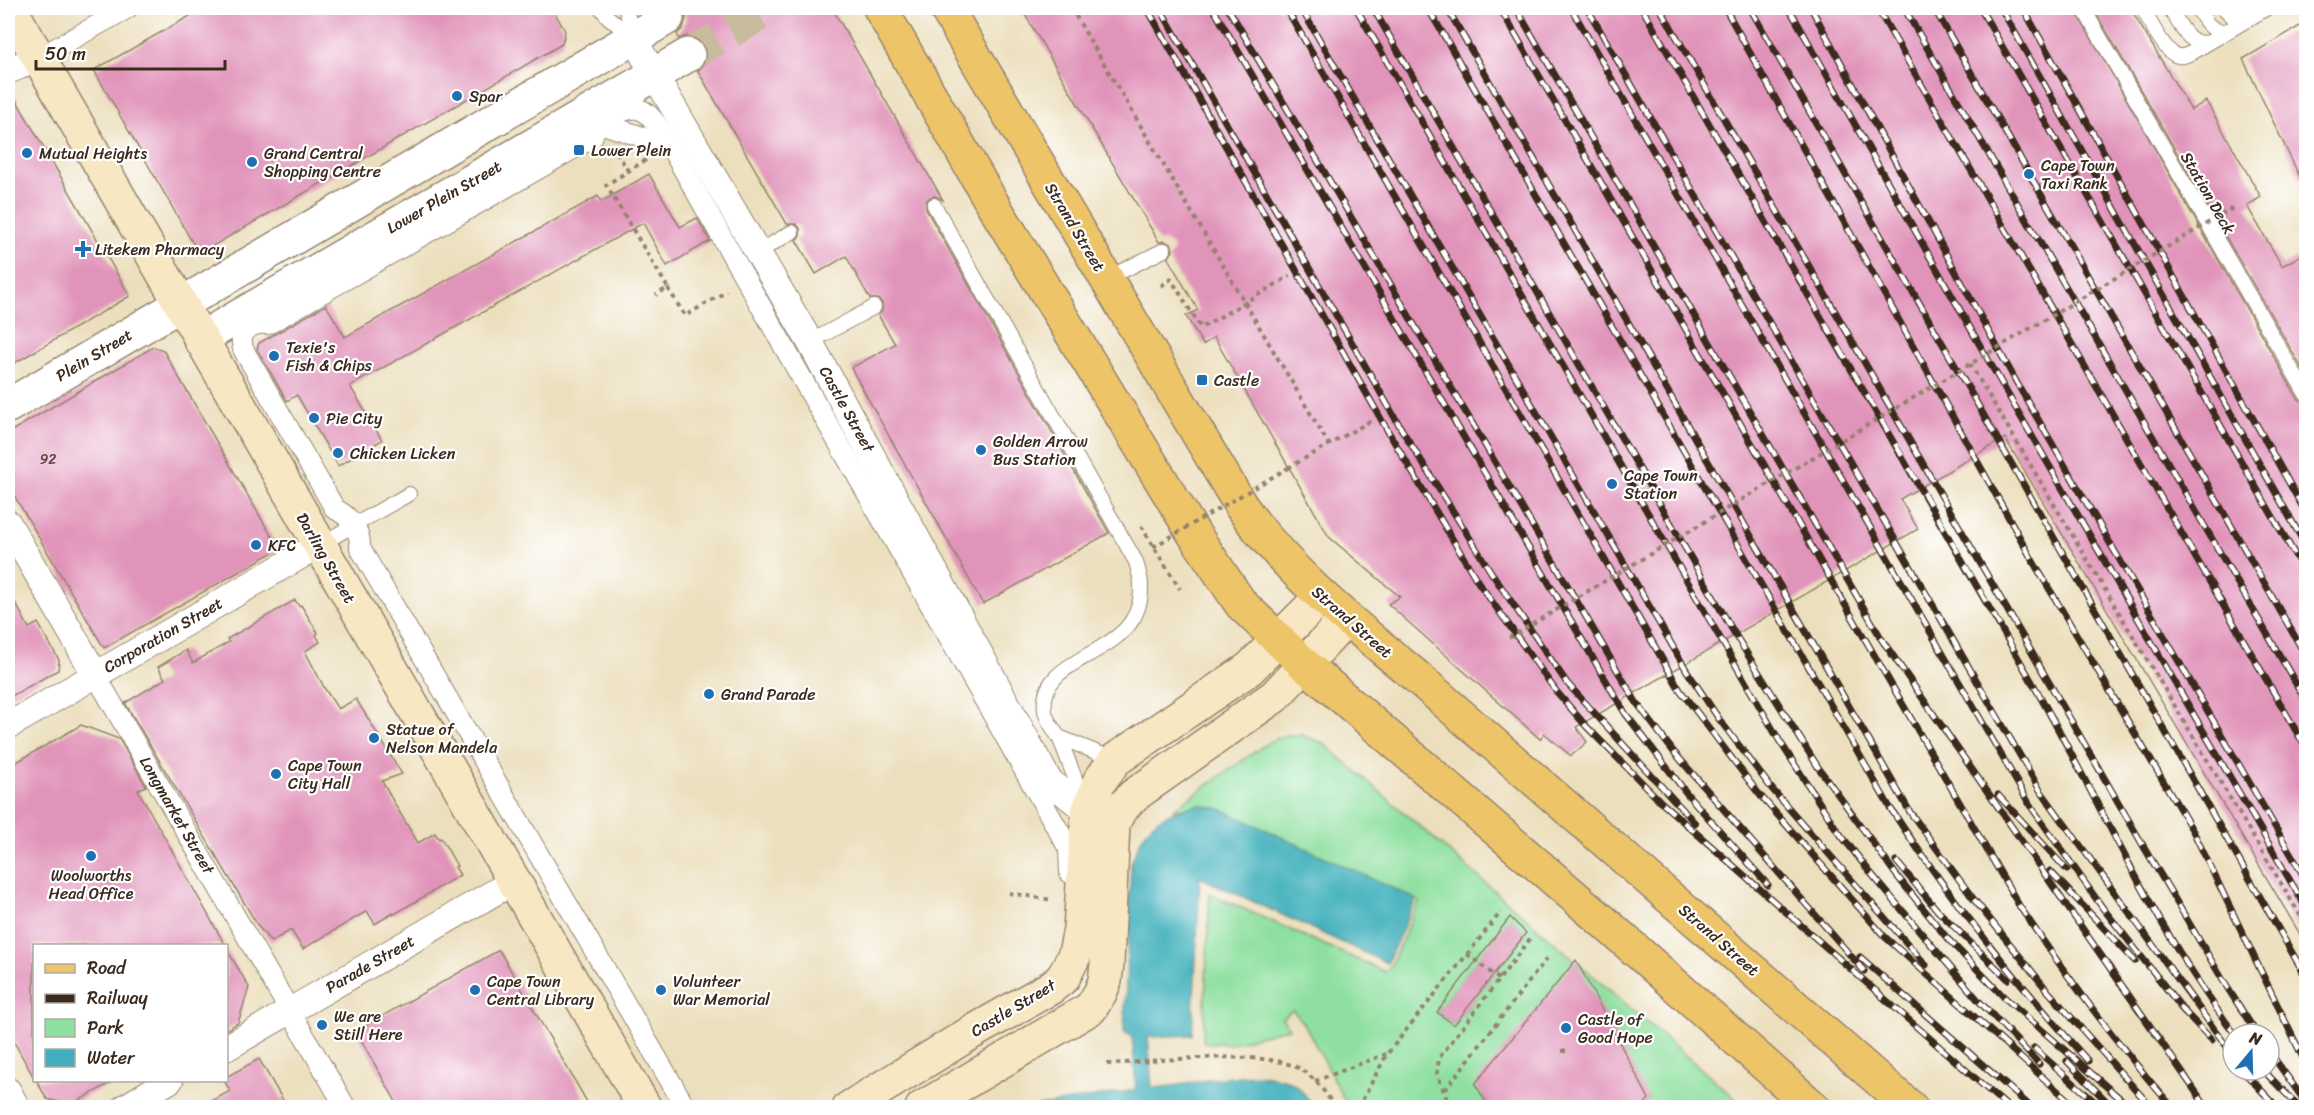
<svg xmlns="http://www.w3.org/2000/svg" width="2314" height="1115" font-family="Sriracha,sans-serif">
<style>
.green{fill:#8fe0a0;stroke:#65855f;stroke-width:1.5;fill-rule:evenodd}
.water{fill:#41b0bc;stroke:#3e6d6d;stroke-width:1.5}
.building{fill:#e194ba}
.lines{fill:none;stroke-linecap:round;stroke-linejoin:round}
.tertiary-tunnel{stroke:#c9bb9d;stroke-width:33;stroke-dasharray:33 16;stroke-linecap:butt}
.service-casing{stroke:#94846e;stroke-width:16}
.pedestrian-casing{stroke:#94846e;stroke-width:22}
.minor-casing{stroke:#94846e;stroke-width:28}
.tertiary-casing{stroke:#94846e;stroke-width:36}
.secondary-casing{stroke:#94846e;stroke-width:36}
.primary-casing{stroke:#94846e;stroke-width:36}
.path{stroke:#94846e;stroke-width:4;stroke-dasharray:4.5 4.5;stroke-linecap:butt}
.service{stroke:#fff;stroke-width:14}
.pedestrian{stroke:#fff;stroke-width:20}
.minor{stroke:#fff;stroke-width:26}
.tertiary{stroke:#fff;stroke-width:33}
.secondary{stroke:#f8e7c3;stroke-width:33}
.primary{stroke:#eec469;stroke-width:33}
.rail-casing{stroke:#3b2a1e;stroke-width:7}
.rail{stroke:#fff;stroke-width:4.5;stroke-dasharray:14;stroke-linecap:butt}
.path-bridge{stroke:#94846e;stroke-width:4;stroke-dasharray:4.5 4.5;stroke-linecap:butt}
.poi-dot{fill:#1f6fb2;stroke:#fff;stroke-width:2}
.labels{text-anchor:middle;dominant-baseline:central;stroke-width:4.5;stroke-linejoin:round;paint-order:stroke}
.number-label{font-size:14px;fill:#644445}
.poi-label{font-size:16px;fill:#3b2a1e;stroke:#fff;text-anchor:start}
.street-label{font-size:16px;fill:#3b2a1e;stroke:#fff}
</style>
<rect width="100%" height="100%" fill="#fff"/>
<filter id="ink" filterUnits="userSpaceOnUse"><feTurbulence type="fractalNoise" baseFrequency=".0167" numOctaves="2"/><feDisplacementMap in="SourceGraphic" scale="12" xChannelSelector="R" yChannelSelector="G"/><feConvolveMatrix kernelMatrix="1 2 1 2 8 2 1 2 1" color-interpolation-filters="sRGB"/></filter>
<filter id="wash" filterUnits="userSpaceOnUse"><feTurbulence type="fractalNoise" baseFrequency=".008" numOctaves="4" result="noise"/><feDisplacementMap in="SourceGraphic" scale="24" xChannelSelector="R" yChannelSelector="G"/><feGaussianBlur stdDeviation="1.35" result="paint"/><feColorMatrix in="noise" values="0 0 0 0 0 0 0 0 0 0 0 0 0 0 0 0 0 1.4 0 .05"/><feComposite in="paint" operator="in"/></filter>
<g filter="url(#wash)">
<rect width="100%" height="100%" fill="#ecdfbd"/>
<path class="green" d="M1286 735H1302L1323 743 1745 1107H1642L1649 1099 1476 1084 1489 1107H1348L1307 1029 1293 1010 1282 1018 1289 1028 1229 1044 1203 1042 1210 894 1385 972 1391 965 1419 901 1220 809 1199 805 1172 810 1269 742ZM1510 918 1526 933 1454 1025 1437 1012Z"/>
<path class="water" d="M1199 805 1220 809 1416 899 1387 963 1200 877 1192 1035 1148 1037 1152 1088C1189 1086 1261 1064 1292 1083 1302 1089 1307 1098 1314 1107H1034L1136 1090 1132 1036 1124 1032 1131 864C1144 824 1158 813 1199 805Z"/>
<g id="blocks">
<g class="building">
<polygon points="204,8 552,8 565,31 562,44 199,254 94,70"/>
<polygon points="682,8 832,8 943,200 935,196 930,197 926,201 926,209 1109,533 983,604 851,368 895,344 878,315 882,311 882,303 878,299 870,299 846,256 816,274 796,240 800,236 800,228 796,224 787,224 698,71 704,64 707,56 704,46 697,39 687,36 679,39 677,34 683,28 686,18"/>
<polygon points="1021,8 2074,8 2298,399 2307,403 2307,946 2005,438 1900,499 1918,529 1576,727 1587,742 1571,756 1544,733 1540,739 1388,604 1400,597 1329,537 1214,337 1203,345 1186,316 1198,310 1168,258 1173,251 1172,245 1165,241 1159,242"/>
<polygon points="2093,8 2130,8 2191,110 2206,101 2261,197 2247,206 2282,266 2307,252 2307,377"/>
<polygon points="2307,22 2307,192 2243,59"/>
<polygon points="8,86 130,296 8,367"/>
<polygon points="649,174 680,227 697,218 710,241 667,266 643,223 350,386 382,440 338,466 297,395 287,401 257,349 259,343 326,305 345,337 598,196 601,202"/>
<polygon points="153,347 163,350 279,549 104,648 8,485 8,433"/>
<polygon points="8,589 29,628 38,623 59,660 58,670 8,698"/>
<polygon points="295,600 299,606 301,605 318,633 316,635 320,642 305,651 325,689 338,709 356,699 402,774 382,781 397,808 418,843 435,833 439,839 441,838 457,866 455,867 460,875 393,915 393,913 375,924 367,911 303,949 291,930 271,942 258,926 125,703 165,679 158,667 186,650 193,663 229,642 227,639"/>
<polygon points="81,725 119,739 146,786 138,790 225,945 34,945 34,1078 8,1031 8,767"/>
<polygon points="1510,917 1526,933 1454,1025 1437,1012"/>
<polygon points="226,948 249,987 238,1023 226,1030"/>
<polygon points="499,950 590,1107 399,1107 356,1031"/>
<polygon points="1576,960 1649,1099 1642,1107 1489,1107 1475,1084"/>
<polygon points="259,1059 287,1107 201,1107 230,1091 224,1080 226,1080 226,1077"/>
<polygon points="36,1080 116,1080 71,1105 47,1099"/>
</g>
</g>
</g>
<g filter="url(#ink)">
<use href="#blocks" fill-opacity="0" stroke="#94846e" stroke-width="1.5"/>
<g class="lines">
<polyline class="tertiary-tunnel" points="688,55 772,8"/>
<defs>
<g id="service">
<polyline points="601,8 608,17 633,38"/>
<polyline points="626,8 633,38"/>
<polyline points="2083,8 2306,394"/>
<path d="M2142 8C2149 19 2163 49 2175 55 2181 58 2187 55 2193 52L2267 8"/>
<path d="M2170 8C2179 22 2188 48 2209 42"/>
<path d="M2197 8C2205 21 2213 37 2231 29"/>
<polyline points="2224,8 2235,19 2249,18"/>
<path d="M934 205 1136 562C1138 570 1141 578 1141 585 1144 661 1037 649 1045 711 1046 721 1056 731 1060 740 1069 761 1076 783 1085 804"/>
<polyline points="758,252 792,232"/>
<polyline points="1106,279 1164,250"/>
<polyline points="810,342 874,307"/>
<polyline points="319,545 409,494"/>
<polyline points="1059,737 1115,760"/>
</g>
<g id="pedestrian">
<polyline points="38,58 128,8"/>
<polyline points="600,123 670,146"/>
<polyline points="95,674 346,1108"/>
<path d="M686 1108 360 548C361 531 350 516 335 509L243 349C238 331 251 322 268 324L592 138 596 126C640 97 646 105 670 146L1069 849 1070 873"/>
</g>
<g id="minor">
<polyline points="633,38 810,342 1049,781 1088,812 1104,819"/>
<polyline points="8,71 38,58"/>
<polyline points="8,523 95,674"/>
<polyline points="8,726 319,545"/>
<polyline points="226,1048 514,881"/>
<polyline points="8,1091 17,1108"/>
<polyline points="124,1108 170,1080"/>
</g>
<g id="tertiary">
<polyline points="200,339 688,55"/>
<polyline points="8,406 667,18"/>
</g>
<g id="secondary">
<polyline points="10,8 645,1108"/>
<polyline points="849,1108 969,1034 1050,988 1063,978 1075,954 1080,929 1088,812 1099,782 1115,760 1249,669 1321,597"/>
<polyline points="922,1108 1091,1008 1100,993 1105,981 1107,964 1113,823 1120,810 1133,796 1275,696 1346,619"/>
</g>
<g id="primary">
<polyline points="880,8 992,203 1194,534 1241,604 1305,665 1605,923 1814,1108"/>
<path d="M946 8 1241 506C1289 574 1354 625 1418 678L1911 1108"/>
</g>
</defs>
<use href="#service" class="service-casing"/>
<use href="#pedestrian" class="pedestrian-casing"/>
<use href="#minor" class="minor-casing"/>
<use href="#tertiary" class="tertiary-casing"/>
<use href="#secondary" class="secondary-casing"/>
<use href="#primary" class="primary-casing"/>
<g class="path">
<polyline points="1071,8 1329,445"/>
<polyline points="617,152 628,171"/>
<polyline points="646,160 606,185 668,288 656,295"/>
<polyline points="1161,286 1171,279 1201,328 1290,276"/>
<polyline points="668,288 685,316 727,291"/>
<polyline points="1970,364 2303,920 2306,918"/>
<polyline points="1288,468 1374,419"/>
<polyline points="1141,526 1180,589"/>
<polyline points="1009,893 1053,900"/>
<polyline points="1467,954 1499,979"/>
<polyline points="1564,1053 1564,1048"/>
<path d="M1107 1064C1152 1062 1266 1047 1302 1070 1317 1080 1326 1093 1335 1108"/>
<polyline points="1315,1081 1386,1054"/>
<polyline points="1445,1090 1548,957"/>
<polyline points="1358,1108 1387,1054 1501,912"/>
<polyline points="1450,1108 1437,1073 1439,1058 1530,939"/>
</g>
<use href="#service" class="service"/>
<use href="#pedestrian" class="pedestrian"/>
<use href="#minor" class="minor"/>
<use href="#tertiary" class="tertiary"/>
<use href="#secondary" class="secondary"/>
<use href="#primary" class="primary"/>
<defs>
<g id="rail">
<polyline points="1147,8 1389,433 1478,582 1556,691 1586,726 1662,803 2009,1108"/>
<polyline points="1160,8 1402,430 1491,572 1567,683 1695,823"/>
<polyline points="1213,8 1625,713 1688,795 1768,885"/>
<polyline points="1228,8 1636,702 1673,751 1864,971"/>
<polyline points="1286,8 1680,690 1759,794 1885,937 2077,1108"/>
<polyline points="1301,8 1687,671 1719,719 1772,789 1926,965"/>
<polyline points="1356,8 1779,740 1837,830 1869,871 1978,1000 2039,1064"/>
<polyline points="1373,8 1736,636 1818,767 1897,876 1947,938 2004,997 2131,1108"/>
<path d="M1428 8 1889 806C1948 897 2015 980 2088 1061"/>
<polyline points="1447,8 1910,812 1972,897 2047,990 2152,1108"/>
<path d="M1500 8 2020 907C2067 977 2117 1044 2173 1108"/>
<polyline points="1516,8 1884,643"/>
<polyline points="1571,8 2030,805 2102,907 2185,1012"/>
<polyline points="1587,8 2040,790 2233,1055"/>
<path d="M1642 8C1769 228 1898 447 2024 668 2095 790 2149 921 2235 1034"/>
<polyline points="1660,8 2144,847 2227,987 2257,1034"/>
<polyline points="1725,8 2034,563 2194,833 2306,1064"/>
<polyline points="1750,8 2306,977"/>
<polyline points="1789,8 2007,393 2306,908"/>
<polyline points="1811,8 2018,385 2306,880"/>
<polyline points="1877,8 2306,748"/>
<polyline points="1904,8 2306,701"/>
<polyline points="1934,8 2306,656"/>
<polyline points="1980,8 2306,574"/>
<polyline points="2001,8 2306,546"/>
<polyline points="2023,8 2306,513"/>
<polyline points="1880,637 2207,1108"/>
<polyline points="1998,795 2067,870"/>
<polyline points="1896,861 1938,911 2008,979"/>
<polyline points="2050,871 2135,961"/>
<polyline points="1860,957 2032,1108"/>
<polyline points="2179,1006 2212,1040"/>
<polyline points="2034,1048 2102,1108"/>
<polyline points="2269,1051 2306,1103"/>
<polyline points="2067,1061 2113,1108"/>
<polyline points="2242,1070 2278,1108"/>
<polyline points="2263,1070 2300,1108"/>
</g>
</defs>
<use href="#rail" class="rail-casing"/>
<use href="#rail" class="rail"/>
<g class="path-bridge">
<polyline points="1153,547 1288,468"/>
<polyline points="1509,638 2233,208"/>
</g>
</g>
</g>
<g class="poi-dot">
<circle cx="457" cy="96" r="6"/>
<rect x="573" y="144" width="12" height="12" rx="3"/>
<circle cx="27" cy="153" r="6"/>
<circle cx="252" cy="162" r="6"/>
<circle cx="2029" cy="174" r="6"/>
<path d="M80 240h6v6h6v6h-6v6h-6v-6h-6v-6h6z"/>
<circle cx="274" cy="356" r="6"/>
<rect x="1196" y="374" width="12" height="12" rx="3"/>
<circle cx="314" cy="418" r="6"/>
<circle cx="981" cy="450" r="6"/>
<circle cx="338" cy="453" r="6"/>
<circle cx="1612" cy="484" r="6"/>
<circle cx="256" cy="545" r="6"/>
<circle cx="709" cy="694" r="6"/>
<circle cx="374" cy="738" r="6"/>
<circle cx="276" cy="774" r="6"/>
<circle cx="91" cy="856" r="6"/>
<circle cx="475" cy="990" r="6"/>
<circle cx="661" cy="990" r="6"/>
<circle cx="322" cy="1025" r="6"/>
<circle cx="1566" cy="1028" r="6"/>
</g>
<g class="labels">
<g class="number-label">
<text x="48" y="459">92</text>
</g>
<g class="poi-label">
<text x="469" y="96">Spar</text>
<text x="591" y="150">Lower Plein</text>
<text x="39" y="153">Mutual Heights</text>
<text x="264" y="153">Grand Central<tspan x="264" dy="18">Shopping Centre</tspan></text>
<text x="2041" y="165">Cape Town<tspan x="2041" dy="18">Taxi Rank</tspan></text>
<text x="95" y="249">Litekem Pharmacy</text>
<text x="286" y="347">Texie's<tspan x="286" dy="18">Fish &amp; Chips</tspan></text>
<text x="1214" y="380">Castle</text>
<text x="326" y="418">Pie City</text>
<text x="993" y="441">Golden Arrow<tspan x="993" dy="18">Bus Station</tspan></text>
<text x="350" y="453">Chicken Licken</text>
<text x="1624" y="475">Cape Town<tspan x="1624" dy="18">Station</tspan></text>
<text x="268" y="545">KFC</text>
<text x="721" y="694">Grand Parade</text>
<text x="386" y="729">Statue of<tspan x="386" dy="18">Nelson Mandela</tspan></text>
<text x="288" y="765">Cape Town<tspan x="288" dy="18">City Hall</tspan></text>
<text x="91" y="875" text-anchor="middle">Woolworths<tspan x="91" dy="18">Head Office</tspan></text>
<text x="487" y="981">Cape Town<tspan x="487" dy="18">Central Library</tspan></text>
<text x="673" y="981">Volunteer<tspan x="673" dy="18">War Memorial</tspan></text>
<text x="334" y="1016">We are<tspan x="334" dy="18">Still Here</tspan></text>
<text x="1578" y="1019">Castle of<tspan x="1578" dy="18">Good Hope</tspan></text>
</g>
<g class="street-label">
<text transform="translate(2208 193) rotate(60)">Station Deck</text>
<text transform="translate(444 197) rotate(-30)">Lower Plein Street</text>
<text transform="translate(1075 227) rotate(59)">Strand Street</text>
<text transform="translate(94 355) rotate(-31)">Plein Street</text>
<text transform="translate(847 409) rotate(61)">Castle Street</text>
<text transform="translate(326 558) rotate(60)">Darling Street</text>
<text transform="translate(1352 622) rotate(41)">Strand Street</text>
<text transform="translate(163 635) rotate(-30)">Corporation Street</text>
<text transform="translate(177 815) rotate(60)">Longmarket Street</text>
<text transform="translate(1719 940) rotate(41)">Strand Street</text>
<text transform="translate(370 964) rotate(-30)">Parade Street</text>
<text transform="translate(1013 1008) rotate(-31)">Castle Street</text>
</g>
</g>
<rect width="2314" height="1115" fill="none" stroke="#fff" stroke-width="30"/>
<rect x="33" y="944" width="195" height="138" fill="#ffffff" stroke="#b1aaa5" stroke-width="1.5"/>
<rect x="45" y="964" width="30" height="9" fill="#eec469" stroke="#b1aaa5" stroke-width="1.5"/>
<text x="87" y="974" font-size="18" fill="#3b2a1e">Road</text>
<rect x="45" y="994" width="30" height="9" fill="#3b2a1e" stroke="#b1aaa5" stroke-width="1.5"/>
<text x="87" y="1004" font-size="18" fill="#3b2a1e">Railway</text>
<rect x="45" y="1019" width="30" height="18" fill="#8fe0a0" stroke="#b1aaa5" stroke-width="1.5"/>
<text x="87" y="1034" font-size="18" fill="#3b2a1e">Park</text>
<rect x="45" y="1049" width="30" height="18" fill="#41b0bc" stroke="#b1aaa5" stroke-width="1.5"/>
<text x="87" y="1064" font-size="18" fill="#3b2a1e">Water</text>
<g transform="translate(2251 1052) rotate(19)"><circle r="28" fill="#ffffff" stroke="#b1aaa5" stroke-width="1.5"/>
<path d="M0-4.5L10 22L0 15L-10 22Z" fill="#1f6fb2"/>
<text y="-9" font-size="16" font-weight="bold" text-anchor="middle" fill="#3b2a1e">N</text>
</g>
<path d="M36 60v9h189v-9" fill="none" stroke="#3b2a1e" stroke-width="3"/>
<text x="45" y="60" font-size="18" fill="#3b2a1e" stroke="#ffffff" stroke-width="4.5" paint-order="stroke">50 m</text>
</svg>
